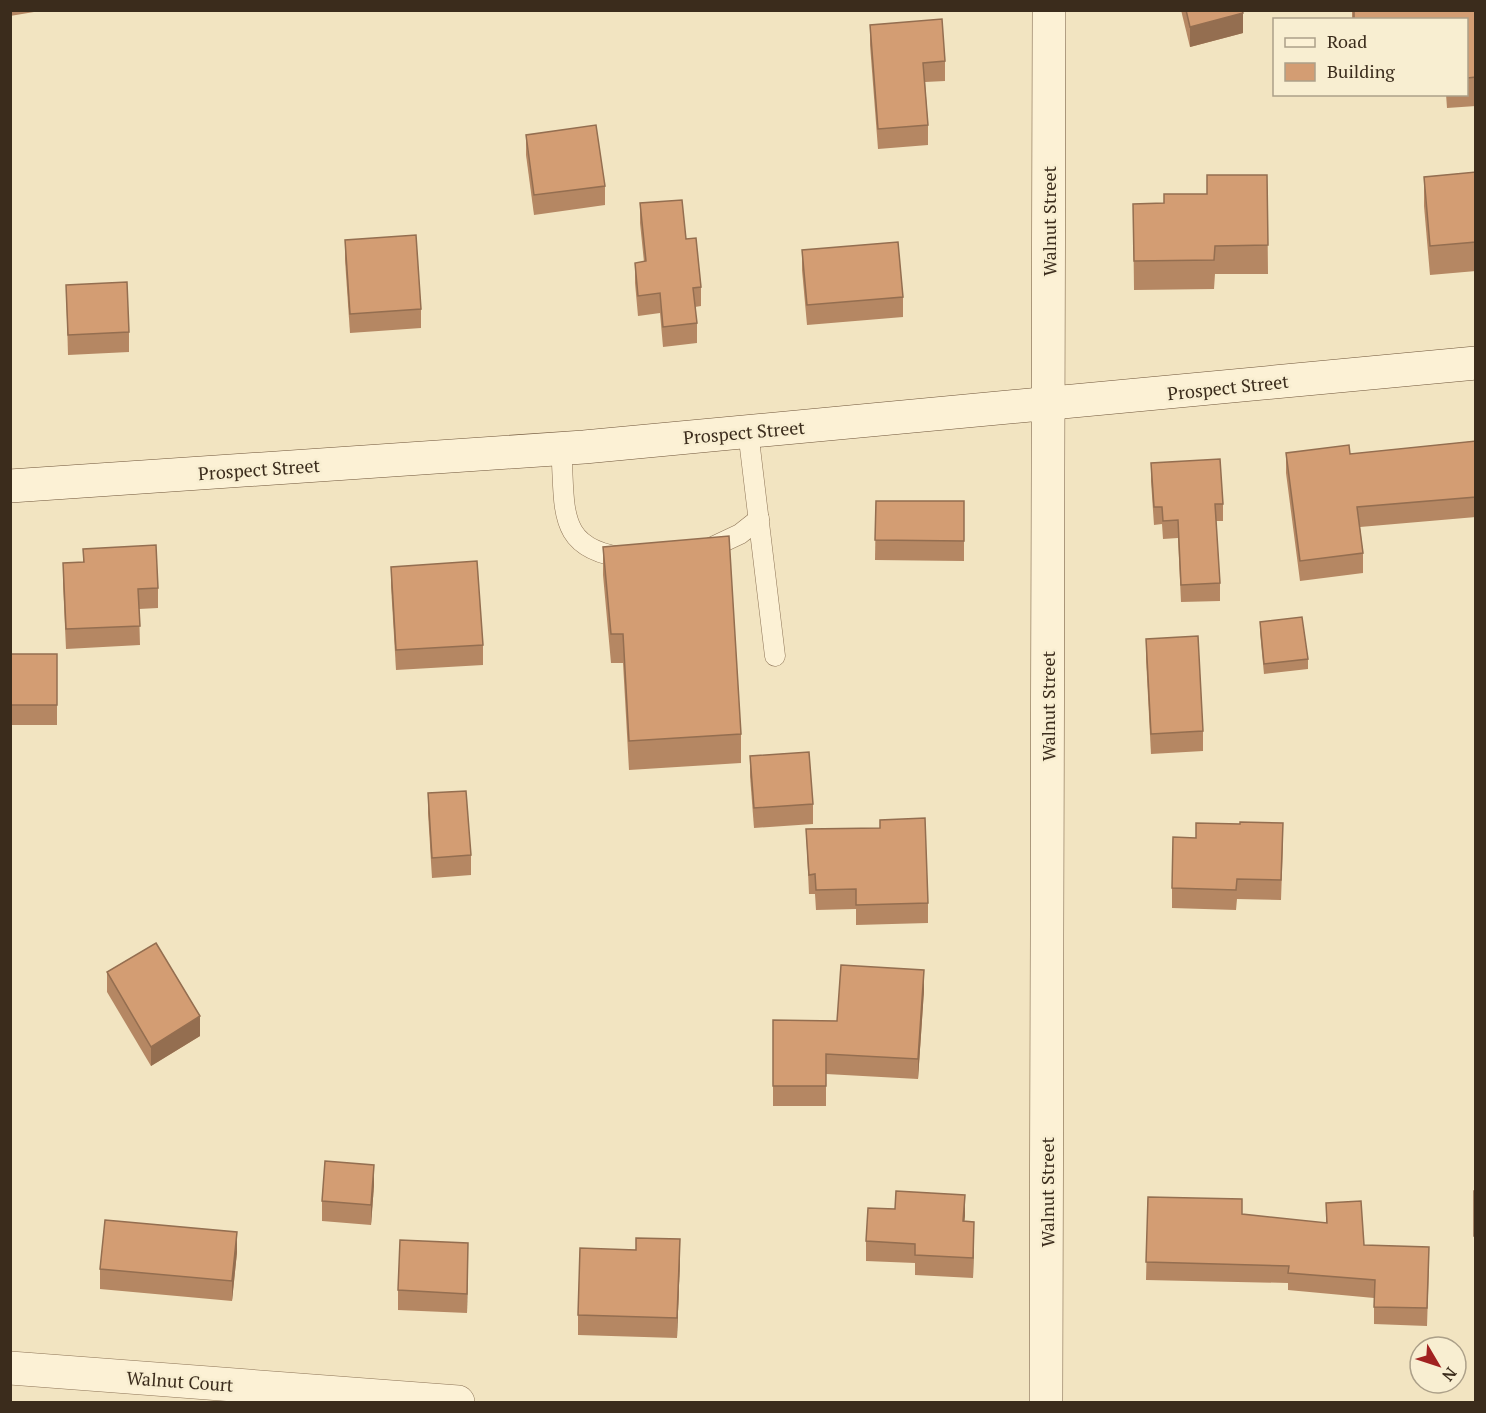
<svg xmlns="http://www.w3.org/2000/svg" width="1486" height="1413" font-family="'PT Serif',serif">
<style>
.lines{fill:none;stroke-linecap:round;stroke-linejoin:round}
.lane-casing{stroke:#8d7457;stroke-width:21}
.street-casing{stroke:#8d7457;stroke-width:34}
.secondary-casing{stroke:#6f553a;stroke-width:34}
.lane{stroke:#fcf1d5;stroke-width:20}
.street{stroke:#fcf1d5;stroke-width:33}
.secondary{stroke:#fcf1d5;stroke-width:33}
.wall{fill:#b58763}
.shaded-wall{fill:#946e50}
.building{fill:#d39d73;stroke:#946e50;stroke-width:1.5}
.labels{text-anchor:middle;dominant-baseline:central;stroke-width:5;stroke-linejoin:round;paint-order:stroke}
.street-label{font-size:18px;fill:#3b2c1c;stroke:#f8eed1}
</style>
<rect width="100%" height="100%" fill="#f2e4c1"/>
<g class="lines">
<defs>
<g id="lane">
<polyline points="748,431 775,656"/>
<path d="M561 448C566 508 554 551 629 558"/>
<polyline points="706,550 740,534 759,519"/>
</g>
<polyline id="street" points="10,1368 458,1402"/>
<g id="secondary">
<polyline points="10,486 584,447 1476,363"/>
<polyline points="1046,1402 1049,10"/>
</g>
</defs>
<use href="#lane" class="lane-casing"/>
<use href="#street" class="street-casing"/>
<use href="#secondary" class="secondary-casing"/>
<use href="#lane" class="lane"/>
<use href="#street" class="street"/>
<use href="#secondary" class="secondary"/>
</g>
<g class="wall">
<polygon points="10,10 46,10 10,16"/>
<polygon points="1181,10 1242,10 1243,33 1190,47"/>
<polygon points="1352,10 1476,10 1476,106 1447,108 1446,94 1467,94 1467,20 1352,20"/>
<polygon points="870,25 945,61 945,81 925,82 928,125 928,145 878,149 870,45"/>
<polygon points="526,135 605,186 605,205 534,215 526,155"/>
<polygon points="1476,172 1476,271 1430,275 1424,206 1424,177"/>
<polygon points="1267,175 1268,274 1215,274 1214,289 1134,290 1133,204 1164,203 1207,194"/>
<polygon points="640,203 686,239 701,287 701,306 695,307 697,323 697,343 663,347 660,313 638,316 635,283 635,263 644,262 640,223"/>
<polygon points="345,240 421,309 421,328 350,333 345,260"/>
<polygon points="802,250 903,297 903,317 807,325 802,270"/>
<polygon points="66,285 129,332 129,352 68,355"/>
<polygon points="1476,441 1476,517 1360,527 1363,553 1363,573 1300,581 1286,473 1286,453 1350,454"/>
<polygon points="1151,463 1223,504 1223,521 1216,521 1220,583 1220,601 1181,602 1178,538 1163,539 1162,524 1154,525 1151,481"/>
<polygon points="876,501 964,501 964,561 875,560"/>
<polygon points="603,547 741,734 741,763 629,770 623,663 611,663 603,575"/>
<polygon points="83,549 158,588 158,608 139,609 140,645 66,649 63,583 63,563 83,562"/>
<polygon points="391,567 483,645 483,665 396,670 391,586"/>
<polygon points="1260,622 1308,659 1308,669 1264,674 1260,632"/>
<polygon points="1146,639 1203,731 1203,751 1151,754 1146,658"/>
<rect x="10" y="654" width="47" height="71"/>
<polygon points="750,756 813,804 813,824 754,828 750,776"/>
<polygon points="428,793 471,855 471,875 432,878 428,813"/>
<polygon points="806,829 928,903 928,923 856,925 856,909 816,910 815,894 809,894"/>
<polygon points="1283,843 1281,900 1237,899 1236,910 1172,908 1172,888"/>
<polygon points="107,972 200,1036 151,1066 107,992"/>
<polygon points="924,990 918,1079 826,1074 826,1106 773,1106 773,1020 837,1021"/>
<polygon points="374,1185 371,1225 322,1221 322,1201"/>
<rect x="1474" y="1191" width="2" height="65"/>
<polygon points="1148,1197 1242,1215 1326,1223 1326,1203 1364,1245 1429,1265 1427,1326 1374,1324 1374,1298 1288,1290 1288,1283 1146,1280"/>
<polygon points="965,1215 964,1221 974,1242 973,1278 915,1275 915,1263 866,1261 866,1241"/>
<polygon points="237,1252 232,1301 100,1289 100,1269"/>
<polygon points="680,1259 677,1338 578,1335 578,1315"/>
<polygon points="468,1263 467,1313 398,1310 398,1290"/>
</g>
<g class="shaded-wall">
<polygon points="1243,13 1243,33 1190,47 1190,27"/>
<polygon points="924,970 924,990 918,1079 918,1059"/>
<polygon points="200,1016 200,1036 151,1066 151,1047"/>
<polygon points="374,1165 374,1185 371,1225 371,1205"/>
<polygon points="965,1195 965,1215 963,1241 963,1221"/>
<polygon points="974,1222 974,1242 973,1278 973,1258"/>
<polygon points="237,1232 237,1252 232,1301 232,1281"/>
<polygon points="680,1239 680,1259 677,1338 677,1318"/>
<polygon points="468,1243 468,1263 467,1313 467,1294"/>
</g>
<g class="building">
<polygon points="1186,10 1242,10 1243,13 1190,27"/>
<polygon points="1354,10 1476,10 1476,77 1467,78 1467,20 1354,20"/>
<polygon points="942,19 945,61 923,63 928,125 878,129 870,25"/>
<polygon points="596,125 605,186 534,195 526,135"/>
<polygon points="1476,172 1476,242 1430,246 1424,177"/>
<polygon points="1207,175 1267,175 1268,245 1215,246 1214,260 1134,261 1133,204 1164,203 1164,194 1207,194"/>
<polygon points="682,200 686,239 696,238 701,287 693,288 697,323 663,327 660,293 638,296 635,263 646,261 640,203"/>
<polygon points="416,235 421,309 350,314 345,240"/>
<polygon points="898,242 903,297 807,305 802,250"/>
<polygon points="127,282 129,332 68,335 66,285"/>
<polygon points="1476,441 1476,497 1357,507 1363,553 1300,561 1286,453 1349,445 1350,454"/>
<polygon points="1220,459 1223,504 1215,504 1220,583 1181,585 1178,520 1163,521 1162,507 1154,507 1151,463"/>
<polygon points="876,501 964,501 964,541 875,540"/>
<polygon points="729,536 741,734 629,741 623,634 611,634 603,547"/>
<polygon points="156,545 158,588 138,589 140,626 66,629 63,563 84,562 83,549"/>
<polygon points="477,561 483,645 396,650 391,567"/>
<polygon points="1302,617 1308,659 1264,664 1260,622"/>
<polygon points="1198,636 1203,731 1151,734 1146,639"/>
<rect x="10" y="654" width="47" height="51"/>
<polygon points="809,752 813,804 754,808 750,756"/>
<polygon points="466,791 471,855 432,858 428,793"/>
<polygon points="925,818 928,903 856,905 856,889 816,890 815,874 809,875 806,829 880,828 880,820"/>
<polygon points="1240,822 1283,823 1281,880 1237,879 1236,890 1172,888 1173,837 1196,838 1196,823 1240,824"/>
<polygon points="156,943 200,1016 151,1047 107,972"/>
<polygon points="841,965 924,970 918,1059 826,1054 826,1086 773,1086 773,1020 837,1021"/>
<polygon points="325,1161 374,1165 371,1205 322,1201"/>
<polygon points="896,1191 965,1195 963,1221 974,1222 973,1258 915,1255 915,1244 866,1241 868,1208 895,1209"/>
<rect x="1474" y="1191" width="2" height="45"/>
<polygon points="1148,1197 1242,1199 1242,1214 1327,1223 1326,1203 1361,1201 1364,1245 1429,1247 1427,1308 1374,1307 1375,1280 1288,1273 1289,1266 1146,1262"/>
<polygon points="105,1220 237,1232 232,1281 100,1269"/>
<polygon points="636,1238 680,1239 677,1318 578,1315 580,1248 636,1250"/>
<polygon points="400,1240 468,1243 467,1294 398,1290"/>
</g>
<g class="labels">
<g class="street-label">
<text transform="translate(1049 221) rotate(-90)">Walnut Street</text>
<text transform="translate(1228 387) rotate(-6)">Prospect Street</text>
<text transform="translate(744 432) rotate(-5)">Prospect Street</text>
<text transform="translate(259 469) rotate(-4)">Prospect Street</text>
<text transform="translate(1048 706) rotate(-90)">Walnut Street</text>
<text transform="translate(1047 1192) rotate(-90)">Walnut Street</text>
<text transform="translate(180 1381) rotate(4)">Walnut Court</text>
</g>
</g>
<rect width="1486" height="1413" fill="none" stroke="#3b2c1c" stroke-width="24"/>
<rect x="1273" y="18" width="195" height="78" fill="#f8eed1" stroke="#aca089" stroke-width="1.5"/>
<rect x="1285" y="38" width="30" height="9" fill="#fcf1d5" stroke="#aca089" stroke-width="1.5"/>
<text x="1327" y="48" font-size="18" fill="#3b2c1c">Road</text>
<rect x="1285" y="63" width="30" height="18" fill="#d39d73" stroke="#aca089" stroke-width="1.5"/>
<text x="1327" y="78" font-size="18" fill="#3b2c1c">Building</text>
<g transform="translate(1438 1365) rotate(129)"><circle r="28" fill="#f8eed1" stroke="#aca089" stroke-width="1.5"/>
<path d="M0-4.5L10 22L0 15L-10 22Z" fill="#a12221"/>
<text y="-9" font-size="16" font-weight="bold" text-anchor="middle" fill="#3b2c1c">N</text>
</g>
</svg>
